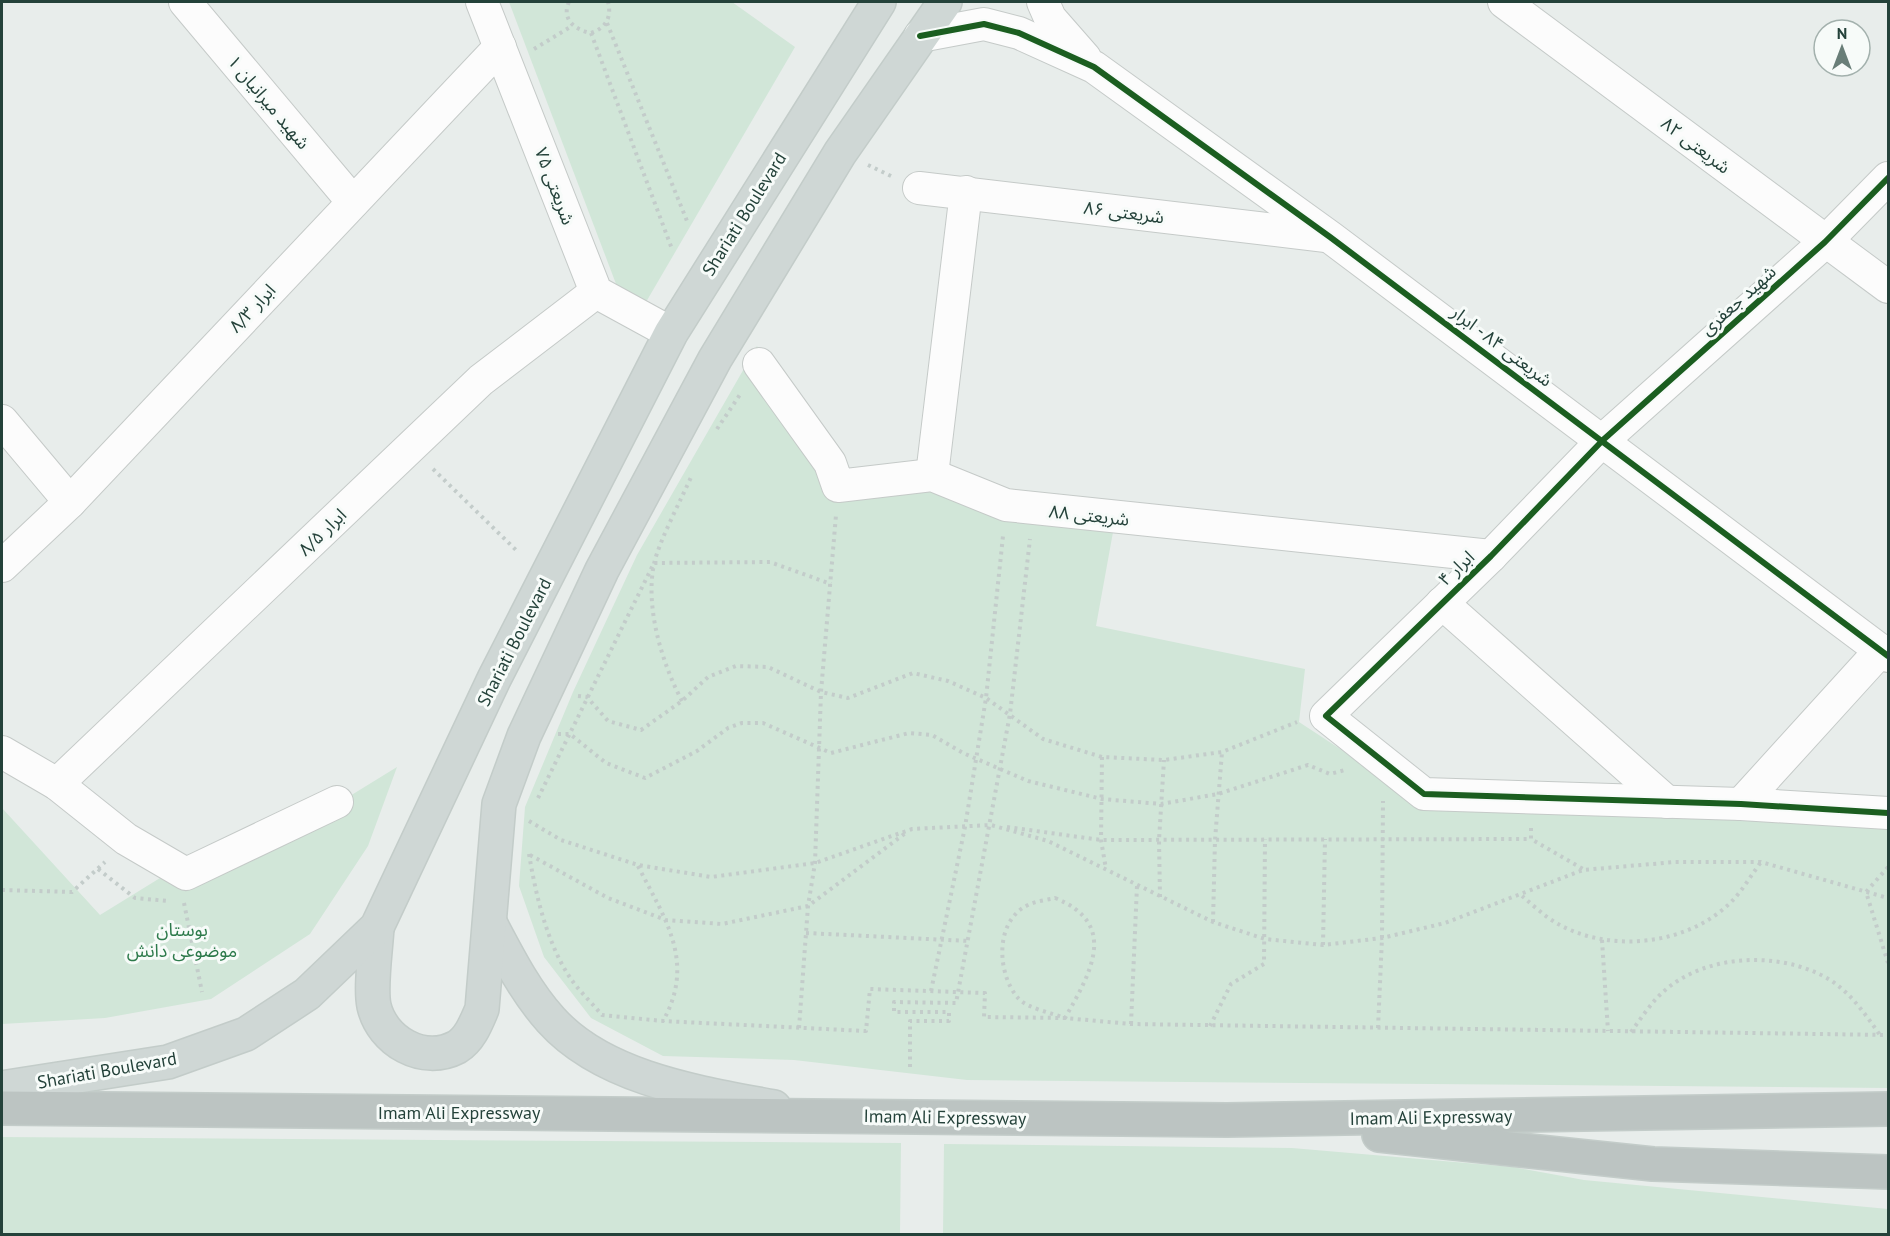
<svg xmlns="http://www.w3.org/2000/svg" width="1890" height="1236" font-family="'PT Sans','Noto Sans Arabic',sans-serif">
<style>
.green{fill:#d1e6d8}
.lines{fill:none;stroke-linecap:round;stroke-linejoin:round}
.minor-casing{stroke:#c5cac8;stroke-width:34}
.major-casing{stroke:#c3ccc9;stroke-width:36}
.highway-casing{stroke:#c3ccc9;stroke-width:36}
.path{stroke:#c3ccca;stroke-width:4;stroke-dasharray:3 4.5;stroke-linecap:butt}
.minor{stroke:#fcfcfc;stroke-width:32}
.major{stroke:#cfd7d5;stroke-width:33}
.highway{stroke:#bcc4c2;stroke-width:33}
.cycleway-casing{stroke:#f7fbf9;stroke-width:10}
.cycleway{stroke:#1b5e20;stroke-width:6}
.labels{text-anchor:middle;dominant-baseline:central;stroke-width:6;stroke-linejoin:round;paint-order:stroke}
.street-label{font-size:18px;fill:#24423a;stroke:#f7fbf9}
.park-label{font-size:18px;fill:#2d7a4b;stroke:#f7fbf9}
</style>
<rect width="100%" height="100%" fill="#e8edeb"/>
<g class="green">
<polygon points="509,2 732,2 795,47 632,326"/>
<polygon points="757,346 830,482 1117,510 1096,626 1305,669 1299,722 1415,798 1888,824 1888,1088 967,1080 794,1060 663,1056 591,1018 544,957 519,886 525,807 573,692 637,555"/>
<polygon points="397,767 368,846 310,934 211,999 105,1018 2,1024 2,808 100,915 173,870 197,876 352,809 345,799"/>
<polygon points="2,1137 901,1143 900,1234 2,1234"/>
<polygon points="944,1144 1292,1148 1513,1167 1584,1180 1888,1209 1888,1234 943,1234"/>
</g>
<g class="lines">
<defs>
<g id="minor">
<polyline points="185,2 353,202"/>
<polyline points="482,2 596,292 671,333"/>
<polyline points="1043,2 1050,18 1085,58"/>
<polyline points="1504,2 1888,287"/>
<polyline points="920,36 984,24 1019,33 1094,67 1330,237 1888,656"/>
<polyline points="1888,178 1825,242 1603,440 1491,556 1326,716 1424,794 1741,804 1888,813"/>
<polyline points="919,188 1326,236"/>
<polyline points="759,364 830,463 838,486 932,475 1006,505 1491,556"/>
<polyline points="2,421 70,502"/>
<polyline points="932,475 966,192"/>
<polyline points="2,566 70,502 500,47"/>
<polyline points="1442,603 1667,802"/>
<polyline points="2,752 57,784 126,839 186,874 337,802"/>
<polyline points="57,784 481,380 596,292"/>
<polyline points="1741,804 1881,650"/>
</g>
<g id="major">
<path d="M490 923C508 957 525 991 551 1020 604 1079 700 1093 774 1107"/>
<path d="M377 927C376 948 370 987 374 1006 382 1041 423 1065 457 1047 470 1039 476 1023 482 1009L499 804 524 736 602 570 715 359 840 153 945 2"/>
<polyline points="2,1088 168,1062 246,1034 307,994 377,927 494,679 671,333 879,2"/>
</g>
<g id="highway">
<polyline points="2,1108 1227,1120 1888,1109"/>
<polyline points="1379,1135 1653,1164 1888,1172"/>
</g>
</defs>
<use href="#minor" class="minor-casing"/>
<use href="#major" class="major-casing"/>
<use href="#highway" class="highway-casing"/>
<g class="path">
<path d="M569 2C561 19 575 30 591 33 606 28 612 17 608 2"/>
<polyline points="607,23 687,221"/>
<polyline points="591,33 672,249"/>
<polyline points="534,49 572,26"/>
<polyline points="868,165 891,176"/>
<polyline points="717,429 741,393"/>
<polyline points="433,469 516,550"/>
<polyline points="578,696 587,697 608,721 641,730 682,701 708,677 736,666 768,667 821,692 848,698 913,673 948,681 986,698 1043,739 1102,757 1164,760 1222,752 1297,722"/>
<path d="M682 701C662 663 645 608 654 564 659 541 682 498 692 475"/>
<polyline points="558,734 570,734 606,763 645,778 697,751 728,728 742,723 763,723 831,753 909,733 932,735 963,753 1028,781 1102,799 1161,804 1218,794 1308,765 1330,774 1345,770"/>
<polyline points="1102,757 1101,840 1106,869"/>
<polyline points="538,798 654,563 770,562 831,584"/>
<polyline points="529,821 561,840 638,865 711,877 815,863 912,829 991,825 1048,841 1213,922 1265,939 1323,945 1382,938 1445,923 1583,870 1675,862 1761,862 1888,898"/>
<polyline points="1007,827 1101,840 1531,839"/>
<polyline points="1531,828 1531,839 1583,869"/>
<path d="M529 854C536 896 547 944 571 979 580 992 592 1003 602 1015L663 1021 866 1031 870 989 985 993 984 1017 1065 1018 1131 1024 1888 1035"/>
<polyline points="530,855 608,898 666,920 722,924 808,906 907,832"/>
<path d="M638 866C665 919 696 962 663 1021"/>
<polyline points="1888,867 1866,892 1888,963"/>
<polyline points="98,869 135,898 168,901"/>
<polyline points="2,890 72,892 105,862"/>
<path d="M1522 896C1533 905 1545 917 1558 924 1612 954 1691 945 1734 899 1744 888 1752 874 1761 862"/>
<polyline points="1160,897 1159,840 1164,760"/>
<path d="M1055 898C1120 924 1090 974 1065 1018 1052 1013 1026 1008 1018 998 997 974 994 921 1028 905 1036 901 1047 900 1055 898Z"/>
<polyline points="184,903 202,992"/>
<polyline points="1213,922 1215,840 1222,752"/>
<polyline points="806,933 969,941"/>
<polyline points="1602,940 1608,1031"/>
<polyline points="1323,945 1325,839"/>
<polyline points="931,991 965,827 986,698 1003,536"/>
<polyline points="1131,1024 1137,886"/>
<polyline points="1210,1026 1231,984 1264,964 1265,839"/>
<polyline points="799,1028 808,906 815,863 821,692 836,515"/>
<polyline points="1378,1028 1382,938 1383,801"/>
<path d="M1631 1032C1639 1021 1647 1009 1656 999 1695 956 1769 950 1819 974 1846 986 1863 1011 1880 1035"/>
<polyline points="910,1067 910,1021 949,1021 949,1012 894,1012 894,1002 956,1003 1010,714 1030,539"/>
</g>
<use href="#minor" class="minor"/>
<use href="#major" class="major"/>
<use href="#highway" class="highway"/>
<defs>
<g id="cycleway">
<polyline points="920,36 984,24 1019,33 1094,67 1330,237 1888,656"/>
<polyline points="1888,178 1825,242 1603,440 1491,556 1326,716 1424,794 1741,804 1888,813"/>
</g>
</defs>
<use href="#cycleway" class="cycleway-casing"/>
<use href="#cycleway" class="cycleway"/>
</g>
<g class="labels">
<g class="street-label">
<text transform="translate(269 102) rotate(50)">شهید میرانیان ۱</text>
<text transform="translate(1696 145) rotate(37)">شریعتی ۸۲</text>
<text transform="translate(555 186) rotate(69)">شریعتی ۷۵</text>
<text transform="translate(1124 212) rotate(7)">شریعتی ۸۶</text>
<text transform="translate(744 214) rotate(-58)">Shariati Boulevard</text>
<text transform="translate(1738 300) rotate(-42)">شهید جعفری</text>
<text transform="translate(252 308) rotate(-47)">ابرار ۸/۳</text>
<text transform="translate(1502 346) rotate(37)">شریعتی ۸۴ - ابرار</text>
<text transform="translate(1089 515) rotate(6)">شریعتی ۸۸</text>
<text transform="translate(322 532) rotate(-44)">ابرار ۸/۵</text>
<text transform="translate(1456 568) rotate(-43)">ابرار ۴</text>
<text transform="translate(514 642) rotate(-63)">Shariati Boulevard</text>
<text transform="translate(107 1070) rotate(-10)">Shariati Boulevard</text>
<text x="459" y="1112">Imam Ali Expressway</text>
<text transform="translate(945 1117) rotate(1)">Imam Ali Expressway</text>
<text transform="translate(1431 1117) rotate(-1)">Imam Ali Expressway</text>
</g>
<g class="park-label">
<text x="182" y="929">بوستان<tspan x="182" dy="21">موضوعی دانش</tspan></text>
</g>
</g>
<rect width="1890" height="1236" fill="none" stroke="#24423a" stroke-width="6"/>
<g transform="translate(1842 48)"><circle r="28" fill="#f7fbf9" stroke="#a3b1ad" stroke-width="1.5"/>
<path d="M0-4.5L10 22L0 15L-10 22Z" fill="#697e78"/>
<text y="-9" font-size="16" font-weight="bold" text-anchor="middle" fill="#24423a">N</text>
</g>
</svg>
